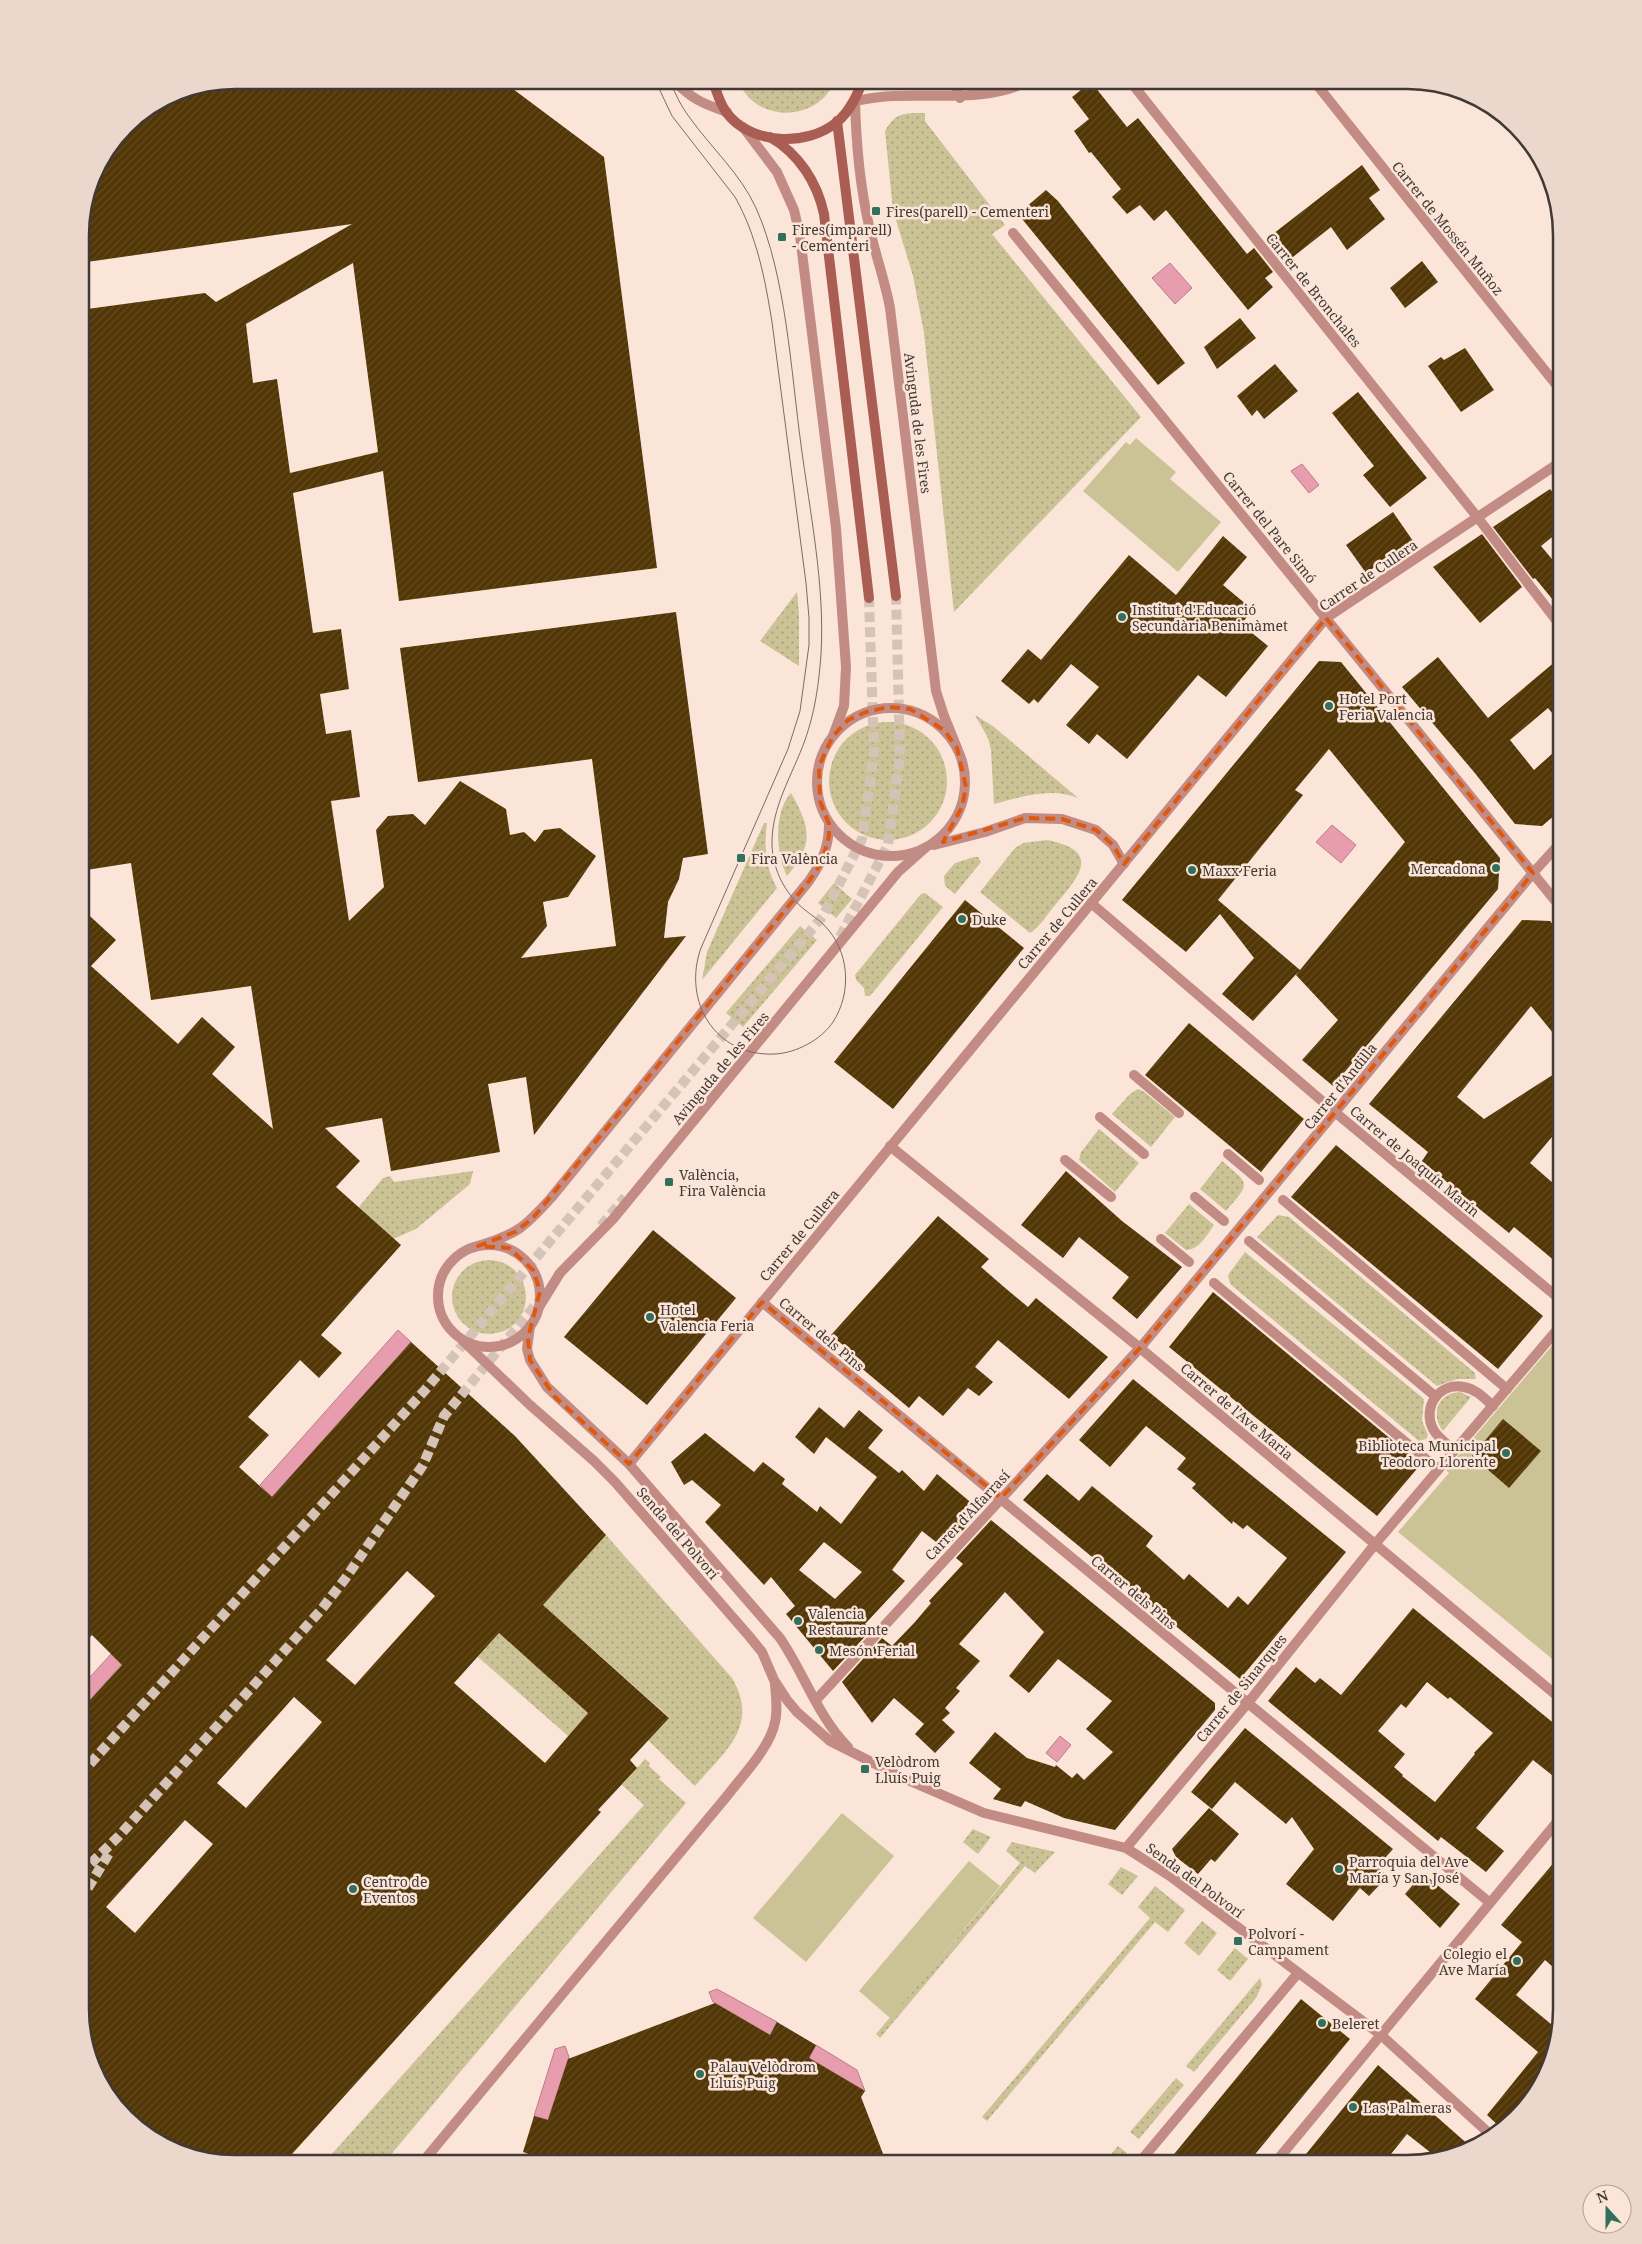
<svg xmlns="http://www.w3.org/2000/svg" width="1642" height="2244" font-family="'Noto Serif',serif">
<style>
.grass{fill:url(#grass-dots)}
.park{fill:#cbc395}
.water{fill:#e79dad;stroke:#b67f89}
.building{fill:url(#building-hatch);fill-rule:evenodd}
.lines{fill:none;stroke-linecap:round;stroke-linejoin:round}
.secondary-tunnel{stroke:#d6c3b8;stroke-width:10;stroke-dasharray:10 5;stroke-linecap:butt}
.pedestrian{stroke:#c28c84;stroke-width:10}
.minor{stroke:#c28c84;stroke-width:10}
.tertiary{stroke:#c28c84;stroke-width:10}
.secondary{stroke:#aa5d53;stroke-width:10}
.tram{stroke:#796c65;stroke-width:1}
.marked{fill:none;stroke:#e0570e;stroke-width:4;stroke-dasharray:10 6;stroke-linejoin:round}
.poi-dot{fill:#32705d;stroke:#fbe5d9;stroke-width:2}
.labels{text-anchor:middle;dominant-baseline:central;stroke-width:5;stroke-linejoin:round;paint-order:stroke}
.poi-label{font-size:14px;fill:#423934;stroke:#fbe5d9;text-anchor:start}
.street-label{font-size:14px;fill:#423934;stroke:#fbe5d9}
.rim{fill:none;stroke:#423934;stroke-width:2.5}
</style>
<defs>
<pattern id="grass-dots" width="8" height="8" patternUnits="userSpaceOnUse" patternTransform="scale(1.25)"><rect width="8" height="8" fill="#cbc395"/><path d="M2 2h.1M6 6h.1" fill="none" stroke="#a69f7a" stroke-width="1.8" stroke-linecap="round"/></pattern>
<pattern id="building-hatch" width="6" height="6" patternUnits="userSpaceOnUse" patternTransform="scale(1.25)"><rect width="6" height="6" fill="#523605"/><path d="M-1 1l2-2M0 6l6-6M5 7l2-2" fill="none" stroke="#634b21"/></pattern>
</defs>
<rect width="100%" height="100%" fill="#fbe5d9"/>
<g class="grass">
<path d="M738 80H835C819 123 754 124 738 80Z"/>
<path d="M925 113V121L1005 225 992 234 1141 417 954 612 924 333 913 276 893 210 885 131C896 112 904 113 925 113Z"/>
<polygon points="797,592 799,615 799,666 760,641"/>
<path d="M975 715 994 727 1078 798C1052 787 1020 797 994 804L991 750 988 738Z"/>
<circle cx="888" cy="781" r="59"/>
<path d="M791 793C811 828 814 845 787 876 776 855 773 812 791 793Z"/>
<path d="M764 823H767C764 846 765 867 777 888L702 980 707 952Z"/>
<path d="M1047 840C1101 851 1081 874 1056 904 1048 913 1040 927 1030 933L980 892 1015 848 1023 843Z"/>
<polygon points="974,857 978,857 981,862 955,894 945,886 944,876 955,863"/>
<polygon points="834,883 852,899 836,918 818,903"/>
<polygon points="925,893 943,907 870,996 865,996 864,988 856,980 855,975 921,894"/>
<polygon points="800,926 817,940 743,1027 726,1013"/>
<polygon points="1138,1089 1143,1091 1175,1117 1151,1147 1112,1114 1130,1094"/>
<polygon points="1099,1129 1139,1163 1115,1192 1079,1160 1081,1152"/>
<path d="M1222 1161C1251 1185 1250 1183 1226 1211L1200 1189Z"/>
<polygon points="473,1171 470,1184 416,1229 393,1239 358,1208 383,1178 390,1176 394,1182"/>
<path d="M1189 1204 1214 1225C1207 1235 1199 1250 1186 1250L1165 1233Z"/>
<polygon points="1278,1215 1289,1217 1475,1373 1476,1379 1457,1379 1437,1386 1257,1237"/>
<polygon points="1245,1252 1424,1399 1422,1421 1428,1435 1426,1439 1419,1441 1230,1284 1228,1275"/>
<circle cx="489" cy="1297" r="37"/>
<path d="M1460 1392 1471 1397 1443 1431C1430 1414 1438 1393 1460 1392Z"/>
<path d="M606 1535 732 1678C760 1726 725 1751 695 1786L648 1740 669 1717 543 1605Z"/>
<polygon points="499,1633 588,1713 568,1736 478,1657"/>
<polygon points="645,1759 650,1763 649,1766 661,1777 659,1779 686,1803 383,2164 323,2164 644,1805 622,1785"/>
<polygon points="973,1829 991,1837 978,1854 963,1842"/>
<polygon points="1012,1842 1055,1852 1035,1873 1025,1866 880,2038 876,2034 1020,1863 1006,1851"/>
<polygon points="1121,1867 1138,1876 1122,1895 1108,1884"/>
<polygon points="1155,1886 1185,1910 1168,1932 1155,1922 987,2121 982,2117 1150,1918 1138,1907"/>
<polygon points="1202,1921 1217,1933 1199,1956 1184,1943"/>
<polygon points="1235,1948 1248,1959 1230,1981 1217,1970"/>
<polygon points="1260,1978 1262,1985 1256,1998 1194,2072 1186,2066"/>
<polygon points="1176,2078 1184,2085 1139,2139 1130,2132"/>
<polygon points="1118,2146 1127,2153 1117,2164 1103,2164"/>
</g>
<g class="park">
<polygon points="1136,438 1176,472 1170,479 1221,522 1178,572 1083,491 1126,442 1130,445"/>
<polygon points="1562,1334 1562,1667 1398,1532 1449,1473 1446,1470"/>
<polygon points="842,1813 894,1856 806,1962 753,1918"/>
<polygon points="969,1861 1000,1886 890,2018 859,1991"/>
</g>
<g class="water">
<polygon points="1170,263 1192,288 1175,304 1152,278"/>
<polygon points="1302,464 1319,485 1309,493 1291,471"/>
<polygon points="1332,825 1356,845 1341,863 1316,842"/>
<polygon points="398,1330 411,1342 272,1497 260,1485"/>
<polygon points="111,1654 122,1664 80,1711 80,1688"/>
<polygon points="1060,1736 1071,1745 1057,1762 1046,1753"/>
<polygon points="717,1989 777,2022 770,2035 713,2002 709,1992"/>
<polygon points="816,2045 857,2070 865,2091 809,2058"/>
<polygon points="565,2046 569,2057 548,2120 534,2116 555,2049"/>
</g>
<g class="building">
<path d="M235 80H501L604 157 657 568 399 601 383 471 293 493 313 633 341 629 349 689 320 694 326 734 351 730 360 797 331 801 349 921 384 887 376 830 388 816 413 814 425 825 460 781 506 809 510 835 524 832 535 842 544 830 560 828 596 856 568 897 543 902 547 926 521 958 616 946 592 759 418 782 400 648 676 612 708 854 683 858 679 879 668 902 664 938 686 936 534 1135 526 1077 488 1084 500 1152 391 1171 382 1118 325 1128 360 1161 336 1187 401 1245 321 1335 342 1353 319 1378 300 1360 248 1417 269 1435 239 1467 272 1497 411 1342 515 1436 606 1535 543 1605 669 1718 630 1760 637 1768 598 1810 601 1812 283 2164H225L157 2143 101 2087 80 2009V1711L122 1665 92 1635 80 1648V907L116 940 91 966 178 1044 202 1017 235 1047 212 1074 273 1129 251 986 151 1000 131 863 80 871V310L205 293 216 302 352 224 80 263V225L96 167 133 119 176 92ZM353 263 378 452 290 473 277 379 253 383 246 324ZM407 1571 435 1596 355 1685 326 1660ZM499 1633 588 1713 545 1763 454 1683ZM294 1697 322 1722 246 1808 217 1783ZM185 1820 213 1844 135 1933 106 1907Z"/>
<polygon points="1091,82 1127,127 1138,118 1247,254 1254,248 1273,272 1265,278 1273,287 1248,310 1166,210 1154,221 1140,205 1127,214 1112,197 1121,189 1091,152 1089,153 1074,131 1089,119 1072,97"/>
<polygon points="1362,165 1380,190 1369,198 1385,219 1347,250 1331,227 1284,264 1265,240"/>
<polygon points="1046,190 1058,201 1185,363 1158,385 1018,214"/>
<polygon points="1422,261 1438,282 1405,308 1390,288"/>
<polygon points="1240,318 1256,338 1217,369 1204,347"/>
<polygon points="1465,348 1494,390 1461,412 1428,366 1441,357 1444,360"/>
<polygon points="1275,364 1298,391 1264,419 1257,410 1252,416 1237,396"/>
<polygon points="1358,392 1427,478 1390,507 1363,475 1374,466 1332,413"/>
<polygon points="1550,489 1562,504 1562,529 1541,546 1562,571 1562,611 1535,578 1533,579 1493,527"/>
<polygon points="1393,512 1413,541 1366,573 1346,545"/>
<polygon points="1482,534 1522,587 1480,623 1433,567"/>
<polygon points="1223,536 1247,557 1223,585 1253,610 1241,624 1268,646 1226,697 1198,675 1127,759 1097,734 1089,744 1066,725 1099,687 1071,664 1038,703 1034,699 1029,704 1001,681 1028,649 1041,660 1129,555 1176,595"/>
<polygon points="1562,656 1562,725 1548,708 1510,740 1534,770 1562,745 1562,809 1542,826 1515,824 1474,772 1402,687 1438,657 1488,718"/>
<path d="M1319 661 1341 662 1500 858 1498 889 1333 1086 1302 1060 1338 1020 1296 975 1299 971 1253 1021 1222 994 1254 958 1220 914 1186 952 1122 900ZM1329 749 1405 842 1300 970 1218 900 1303 795 1295 790Z"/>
<polygon points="965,900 1024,948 893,1109 834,1062"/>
<polygon points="1522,920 1550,921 1562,936 1562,1044 1531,1006 1457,1097 1484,1119 1562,1069 1562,1125 1530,1163 1562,1191 1562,1267 1514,1227 1509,1233 1466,1198 1422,1161 1428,1152 1369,1104"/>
<polygon points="1189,1023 1304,1119 1261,1172 1145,1075"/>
<polygon points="1336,1145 1543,1316 1498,1369 1291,1197"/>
<polygon points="1066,1171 1122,1221 1182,1267 1137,1319 1112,1298 1129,1277 1079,1237 1063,1258 1021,1225"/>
<polygon points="938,1216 989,1259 981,1267 1004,1287 1028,1307 1036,1298 1108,1357 1069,1399 998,1340 975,1367 993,1382 979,1396 968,1388 943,1416 919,1396 909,1408 859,1366 863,1362 831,1335"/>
<polygon points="653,1230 736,1298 647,1405 564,1337"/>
<polygon points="1213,1292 1421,1464 1377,1516 1169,1347"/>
<polygon points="1133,1379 1346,1552 1240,1679 1023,1500 1047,1474 1079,1501 1092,1486 1153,1536 1146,1546 1184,1580 1189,1574 1228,1608 1238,1596 1248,1605 1287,1558 1247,1525 1243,1529 1233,1521 1232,1524 1192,1488 1196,1484 1177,1469 1186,1458 1146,1426 1110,1467 1079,1440"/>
<path d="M819 1407 844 1428 859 1410 883 1430 868 1448 899 1473 902 1470 924 1491 937 1474 981 1511 945 1549 922 1531 892 1570 905 1581 865 1624 872 1629 833 1671 786 1614 795 1606 771 1577 764 1585 705 1522 721 1505 692 1480 684 1485 671 1462 705 1433 754 1472 763 1462 785 1479 782 1484 817 1512 820 1506 841 1524 877 1477 826 1437 814 1454 795 1437ZM824 1542 862 1572 835 1599 799 1570Z"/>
<polygon points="1503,1419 1541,1451 1509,1488 1472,1456"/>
<polygon points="991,1520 1215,1703 1215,1710 1115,1830 1064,1818 1025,1801 1021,1807 993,1799 1001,1789 969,1763 995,1732 1027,1758 1055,1767 1056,1765 1072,1778 1077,1773 1084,1780 1113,1752 1086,1729 1112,1701 1058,1659 1029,1693 1009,1676 1044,1632 1005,1592 959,1644 980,1661 956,1688 960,1691 945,1708 950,1713 942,1720 955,1732 935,1753 915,1734 924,1724 894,1698 872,1723 842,1682 882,1638 892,1646 915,1622 931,1603 929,1601 963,1564 956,1558"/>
<path d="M1413 1608 1562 1730V1783L1533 1760 1476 1828 1504 1851 1486 1872 1441 1837 1438 1841 1268 1701 1296 1667 1315 1683 1320 1678 1341 1695ZM1427 1682 1448 1699 1450 1697 1493 1733 1474 1753 1475 1754 1435 1802 1402 1776 1403 1775 1394 1767 1405 1754 1378 1731 1401 1704 1406 1708Z"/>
<polygon points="1245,1728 1393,1849 1377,1867 1388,1876 1369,1896 1360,1888 1333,1921 1286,1884 1314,1849 1292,1817 1286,1824 1235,1782 1212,1809 1191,1792"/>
<polygon points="1209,1808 1239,1834 1215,1862 1211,1859 1198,1874 1176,1857 1172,1849"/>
<polygon points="1562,1853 1562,1975 1545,1960 1516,1995 1557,2029 1541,2086 1500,2127 1487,2115 1538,2052 1475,1999 1522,1942 1501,1925"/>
<polygon points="1423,1873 1460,1904 1440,1928 1405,1894"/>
<polygon points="1301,1999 1350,2039 1247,2164 1166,2164"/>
<polygon points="715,2003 770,2035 777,2022 816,2045 809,2058 865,2091 861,2097 887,2164 534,2164 537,2157 523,2152 534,2116 548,2120 568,2059"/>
<polygon points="1378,2065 1471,2147 1435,2156 1407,2134 1383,2164 1298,2164"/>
</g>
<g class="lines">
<g class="secondary-tunnel">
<polyline points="840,937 888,845 900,755 896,596"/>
<polyline points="601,1226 625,1197"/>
<polyline points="80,1775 425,1390 823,916 862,839 874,753 869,598"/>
<polyline points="80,1874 119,1836 321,1610 345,1579 423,1465 444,1416 542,1297"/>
<polyline points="80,1901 111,1850"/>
</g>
<g class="pedestrian">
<polyline points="1134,1075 1179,1113"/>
<polyline points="1100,1117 1144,1154"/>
<polyline points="1228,1154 1259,1180"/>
<polyline points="1065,1160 1111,1197"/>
<polyline points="1195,1197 1224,1221"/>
<polyline points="1283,1200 1507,1389"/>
<polyline points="1161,1239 1189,1262"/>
<polyline points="1249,1241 1435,1396"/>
<polyline points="1214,1283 1438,1469"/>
<path d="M1454 1450C1447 1444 1437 1437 1433 1429 1422 1407 1439 1382 1464 1387 1476 1389 1484 1398 1493 1406"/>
<polyline points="1376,1543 1562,1324"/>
</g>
<g class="minor">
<polyline points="954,80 960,98"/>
<polyline points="1129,80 1478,518 1556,620"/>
<polyline points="1313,80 1562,392"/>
<polyline points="743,127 777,172 794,210 800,236 836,528 846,667 844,706 833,736"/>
<polyline points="1013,233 1562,909"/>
<polyline points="1555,466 1562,474"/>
<circle cx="891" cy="782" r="74"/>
<path d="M957 748 944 716 936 691 890 308C885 280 875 254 869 226 860 186 856 142 855 101 867 99 880 96 893 96 941 94 987 102 1032 80"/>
<polyline points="934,845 985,832 1025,818 1062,819 1096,830 1113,845 1124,864"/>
<polyline points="1091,903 1336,1113 1562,1301"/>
<polyline points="890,1146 1140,1348 1562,1700"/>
<circle cx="489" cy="1296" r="51"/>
<path d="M478 1246C517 1234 524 1228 551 1198L809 881C822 862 829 847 829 824"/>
<polyline points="762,1302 1489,1902"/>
<polyline points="539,1307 560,1273 613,1219 898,872 925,848"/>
<path d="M530 1326 527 1349 530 1360 547 1387 629 1464 780 1638C804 1673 818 1717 848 1747"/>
<polyline points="463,1341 530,1405 594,1461 615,1482 749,1636 762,1652 774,1680 787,1700 797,1712 830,1741 903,1778 984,1813 1126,1848 1170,1876 1381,2035 1492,2136"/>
<polyline points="629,1464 1326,618 1562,461"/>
<polyline points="816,1700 1140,1348 1533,873 1562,841"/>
<polyline points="1126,1848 1247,1704 1376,1543"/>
<path d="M421 2164 727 1796C742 1776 770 1748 775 1722 778 1710 776 1697 775 1684"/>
<polyline points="1138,2164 1298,1973"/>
<polyline points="1274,2164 1562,1816"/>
</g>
<path class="tertiary" d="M673 80C692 99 701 103 727 112"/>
<g class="secondary">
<path d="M713 80C716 91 720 103 726 112 750 145 807 147 837 122 850 111 857 96 863 80"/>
<polyline points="837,121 896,596"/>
<path d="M770 137C799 154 817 182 824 214L869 598"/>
</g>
<path class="tram" d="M655 80 672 116 735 197C757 236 765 279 772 322L806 583 809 618V645L800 711 788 749 701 948C682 1001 715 1057 775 1054 796 1053 821 1040 833 1022 852 993 850 951 824 925 818 919 811 915 805 910 785 894 773 870 772 845 771 807 793 774 805 740 815 712 819 683 821 654 825 585 810 513 801 445 791 371 786 275 756 208 740 173 712 149 690 118 681 106 675 94 670 80"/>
</g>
<path class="marked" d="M1326 618 1533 873 1140 1348 1001 1498 762 1302 629 1464 555 1397 530 1360 528 1338 540 1291 533 1270 509 1248 478 1246 515 1232 533 1218 809 881 822 862 829 836V824L820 801 819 766 833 736 848 720 866 712 888 707 910 709 944 730 957 748 966 787 962 807 943 842 1025 818 1062 819 1096 830 1113 845 1124 864Z"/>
<g class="poi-dot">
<rect x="871" y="206" width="10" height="10" rx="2.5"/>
<rect x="777" y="232" width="10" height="10" rx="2.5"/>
<circle cx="1122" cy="617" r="5"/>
<circle cx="1329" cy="706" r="5"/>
<rect x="736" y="853" width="10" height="10" rx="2.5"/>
<circle cx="1496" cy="868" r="5"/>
<circle cx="1192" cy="870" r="5"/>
<circle cx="962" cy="919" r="5"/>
<rect x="664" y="1177" width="10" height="10" rx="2.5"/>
<circle cx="650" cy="1317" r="5"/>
<circle cx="1506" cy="1453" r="5"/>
<circle cx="798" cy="1621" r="5"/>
<circle cx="819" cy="1650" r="5"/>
<rect x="860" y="1764" width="10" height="10" rx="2.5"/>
<circle cx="1339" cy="1869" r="5"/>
<circle cx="353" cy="1889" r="5"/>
<rect x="1233" y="1936" width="10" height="10" rx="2.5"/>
<circle cx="1517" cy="1961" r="5"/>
<circle cx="1322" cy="2023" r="5"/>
<circle cx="700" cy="2074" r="5"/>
<circle cx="1353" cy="2107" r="5"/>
</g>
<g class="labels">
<g class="poi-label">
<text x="886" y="211">Fires(parell) - Cementeri</text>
<text x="792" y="229">Fires(imparell)<tspan x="792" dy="16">- Cementeri</tspan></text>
<text x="1132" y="609">Institut d'Educació<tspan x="1132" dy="16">Secundària Benimàmet</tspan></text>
<text x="1339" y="698">Hotel Port<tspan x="1339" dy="16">Feria Valencia</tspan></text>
<text x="751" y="858">Fira València</text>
<text x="1486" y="868" text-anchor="end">Mercadona</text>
<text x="1202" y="870">Maxx Feria</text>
<text x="972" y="919">Duke</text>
<text x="679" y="1174">València,<tspan x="679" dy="16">Fira València</tspan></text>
<text x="660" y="1309">Hotel<tspan x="660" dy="16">Valencia Feria</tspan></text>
<text x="1496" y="1445" text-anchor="end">Biblioteca Municipal<tspan x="1496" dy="16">Teodoro Llorente</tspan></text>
<text x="808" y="1613">Valencia<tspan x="808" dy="16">Restaurante</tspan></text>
<text x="829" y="1650">Mesón Ferial</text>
<text x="875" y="1761">Velòdrom<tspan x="875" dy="16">Lluís Puig</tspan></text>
<text x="1349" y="1861">Parroquia del Ave<tspan x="1349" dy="16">María y San José</tspan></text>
<text x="363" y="1881">Centro de<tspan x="363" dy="16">Eventos</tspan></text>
<text x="1248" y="1933">Polvorí -<tspan x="1248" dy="16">Campament</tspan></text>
<text x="1507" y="1953" text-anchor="end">Colegio el<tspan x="1507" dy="16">Ave María</tspan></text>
<text x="1332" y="2023">Beleret</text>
<text x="710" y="2066">Palau Velòdrom<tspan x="710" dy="16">Lluís Puig</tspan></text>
<text x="1363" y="2107">Las Palmeras</text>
</g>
<g class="street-label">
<text transform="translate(1448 228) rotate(51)">Carrer de Mossén Muñoz</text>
<text transform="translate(1314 290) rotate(51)">Carrer de Bronchales</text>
<text transform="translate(918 423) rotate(83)">Avinguda de les Fires</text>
<text transform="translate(1270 527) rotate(51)">Carrer del Pare Simó</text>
<text transform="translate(1368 575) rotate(-34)">Carrer de Cullera</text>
<text transform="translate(1057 923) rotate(-50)">Carrer de Cullera</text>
<text transform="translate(720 1068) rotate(-50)">Avinguda de les Fires</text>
<text transform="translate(1340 1086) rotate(-51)">Carrer d'Andilla</text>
<text transform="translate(1415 1161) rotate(40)">Carrer de Joaquín Marín</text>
<text transform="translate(799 1235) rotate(-50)">Carrer de Cullera</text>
<text transform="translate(822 1334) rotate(40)">Carrer dels Pins</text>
<text transform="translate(1237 1411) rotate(40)">Carrer de l'Ave Maria</text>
<text transform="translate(967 1515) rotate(-47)">Carrer d'Alfarrasí</text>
<text transform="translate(678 1533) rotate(49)">Senda del Polvorí</text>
<text transform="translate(1134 1592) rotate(40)">Carrer dels Pins</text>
<text transform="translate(1241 1688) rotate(-51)">Carrer de Sinarques</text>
<text transform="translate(1195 1880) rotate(36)">Senda del Polvorí</text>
</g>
</g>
<path d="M0 0H1642V2244H0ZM235 89H1407A146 146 0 0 1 1553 235V2009A146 146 0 0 1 1407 2155H235A146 146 0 0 1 89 2009V235A146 146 0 0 1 235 89Z" fill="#ecd7cc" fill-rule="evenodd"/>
<path class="rim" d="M235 89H1407A146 146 0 0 1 1553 235V2009A146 146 0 0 1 1407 2155H235A146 146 0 0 1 89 2009V235A146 146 0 0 1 235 89Z"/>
<g transform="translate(1607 2209) rotate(339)"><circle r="24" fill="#fbe5d9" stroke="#b1a097"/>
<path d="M0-4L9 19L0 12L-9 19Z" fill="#32705d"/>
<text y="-8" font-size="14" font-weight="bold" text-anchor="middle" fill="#423934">N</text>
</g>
</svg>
